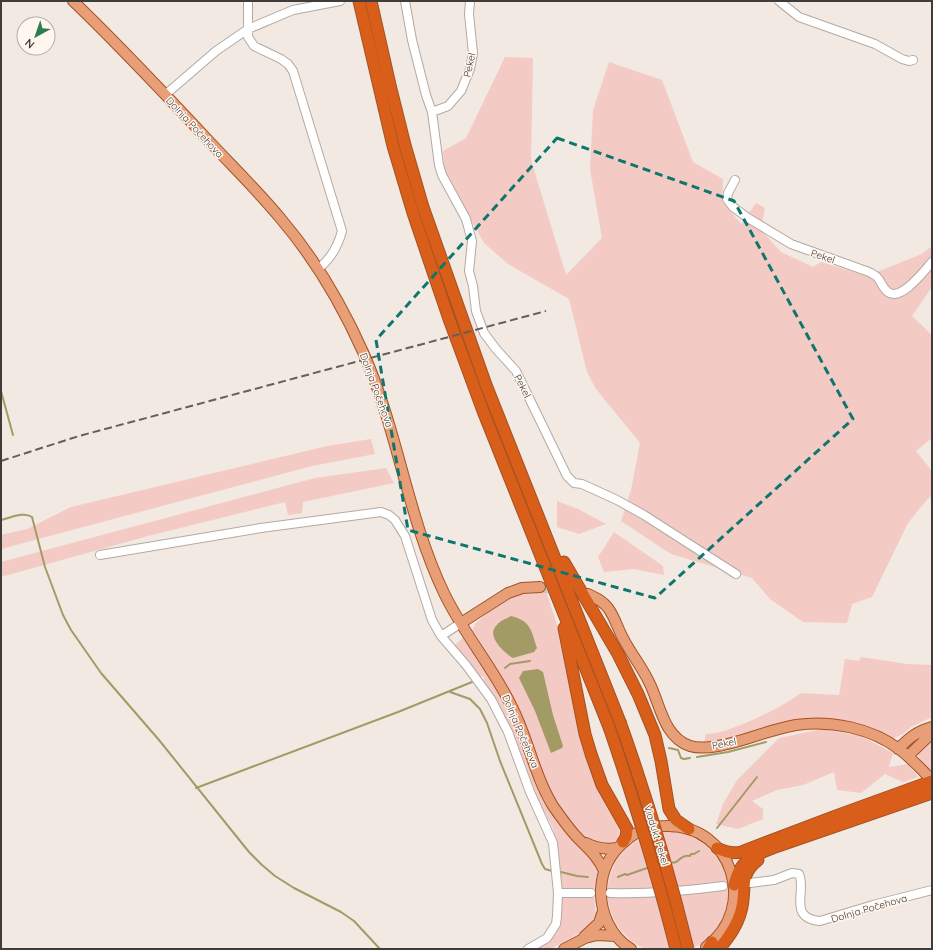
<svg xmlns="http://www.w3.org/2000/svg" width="933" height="950" font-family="Quicksand,sans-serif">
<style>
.green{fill:#f4cac5}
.water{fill:#a39b65}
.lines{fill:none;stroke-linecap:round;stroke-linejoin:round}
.stream{stroke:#a39b65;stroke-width:2}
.major-tunnel{stroke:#cec6c0;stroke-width:10;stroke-dasharray:10 5;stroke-linecap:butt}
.minor-casing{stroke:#b2aaa3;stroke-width:10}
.major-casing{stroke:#a35225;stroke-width:12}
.highway-casing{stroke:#a35225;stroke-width:13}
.minor{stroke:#fff;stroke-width:8}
.major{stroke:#e89e76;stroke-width:10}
.highway{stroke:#d85e1a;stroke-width:11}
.rail{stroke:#645f5c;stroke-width:2;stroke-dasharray:8 4;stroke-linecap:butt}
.highway-bridge-casing{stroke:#a35225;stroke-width:13;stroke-linecap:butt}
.highway-bridge{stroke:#d85e1a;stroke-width:11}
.marked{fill:none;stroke:#0f766e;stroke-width:3;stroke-dasharray:8 5;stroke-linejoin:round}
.labels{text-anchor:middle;stroke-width:3;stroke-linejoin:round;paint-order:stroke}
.street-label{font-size:10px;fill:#403c3a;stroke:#fff7ef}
</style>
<rect width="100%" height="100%" fill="#f2e9e2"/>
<path class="green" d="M505,57L533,58L531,160L566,275L602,238L590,169L593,110L609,62L662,80L693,162L723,179L722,201L741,224L756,203L765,208L761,230L781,252L813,267L821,262L867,276L922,254L932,246V287L912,316L932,335V438L916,451L932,471V507L930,496L908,523L872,597L852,604L847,623L803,622L770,599L752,578L671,554L621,521L631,490L640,443L596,389L587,372L569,299L508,264L484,243L445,174L443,151L466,138Z
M371,439L375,454L312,466L1,549V535L27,529L71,507L327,446Z
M386,468L394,483L303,502L302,513L288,515L285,502L148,536L1,577V562L315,478Z
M557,501L578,509L606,524L579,534L557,527Z
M614,532L663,566L664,575L634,569L604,572L598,557Z
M542,591L543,592L546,591L559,631L570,676L620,827L618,839C611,845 607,845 598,843C556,834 528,729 510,692C499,670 485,650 472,630L475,624L499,603L520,592Z
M463,638L490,677L509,709L538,784L598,868L594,891L562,889L561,888L558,849L553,828L535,794L496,701L482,680L485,678L483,676L481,677L454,646Z
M861,657L907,664L932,665V717L911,727L903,734L894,738L886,737L870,729L845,721L822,719L740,734L706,744L704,742L706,734C712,733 719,733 724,731C750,722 779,709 801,693L839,695L845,659L859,661Z
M822,729L861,736L893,753L889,767L908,764L918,777L903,782L885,774L861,793L837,790L834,772L803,785L777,790L752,801L763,809V819L738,829L716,824L723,804L737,780L779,738Z
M932,737V773L921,761L917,754Z
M666,832C696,830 723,854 728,884L612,892L607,890C610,871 618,848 639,840C647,836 657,835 666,832Z
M721,888L728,889C729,913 715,942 689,949C683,950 675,949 668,949C661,949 653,950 647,949C642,948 637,945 633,942C617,930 610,915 607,896Z
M564,896H594L596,915L588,928L551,949H535C561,931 561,929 562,898Z"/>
<path class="water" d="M511,616C531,621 531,630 537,648L534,652L513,658C504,653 485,635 497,625C500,621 506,619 511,616Z
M538,669L543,672L553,715L563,746L562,748L551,753L535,711L519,678L523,671Z"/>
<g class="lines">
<path class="stream" d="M1,391L13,435
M1,520C10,518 24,511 32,517L45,567L63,615L71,630L101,673L159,740L249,852L262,865L275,876L294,888L341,912L354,921L380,949
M505,668L510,664L530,661
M450,692L470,699L480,709L487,723L500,761L542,864L545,869L552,871
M669,748L678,750L681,758L684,759L690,758
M697,757L728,752L766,742
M196,788L398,712L472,682
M717,828L757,777
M670,863C672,862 674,863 676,862C681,859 682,855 690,856L691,854H694L699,851
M561,872L577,876L588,877
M618,877L625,874L627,875L650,867"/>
<path class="major-tunnel" d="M540,587L588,594"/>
<g class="minor-casing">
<path id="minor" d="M248,1V37L254,46L281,59L288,64L293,71L342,231C338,246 331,259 318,269
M405,1L412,40L426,95L432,112L439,165L442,175L466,219L472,241L469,271L473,286L476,311L484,333L496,349L516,371L567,476L574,483L582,484L617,500L644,515L736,574
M779,1L799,17L875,44L902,59L909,61L913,60
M165,95L216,51L248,29L293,10L340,1
M432,112L448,106L461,91L470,69L473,53L469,14L470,1
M735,180L728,193L727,199L733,207L748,218L791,244L869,272C871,273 875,275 877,277C881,281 883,289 888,292C901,302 924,271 932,262
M100,555L261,528L381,512L389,515L395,520L405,536L432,620L441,636L466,665L491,699L508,732L530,792L553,843L558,893L557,916L556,924L547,938L528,949
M441,636L461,623
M750,883L774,880L792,873L799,874C807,890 787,918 820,921L873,905L932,890
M558,893H591
M610,893C648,894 686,891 723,886"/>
</g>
<g class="major-casing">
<path id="major" d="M73,1C119,45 163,92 207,139C232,166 258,191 281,219C315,259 342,305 363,352C398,430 407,516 444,593C463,633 492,666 511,705C528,737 534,775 553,806C560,816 567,826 575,835C586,847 598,856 604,871
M588,594C596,598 603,601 608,608C615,617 618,630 624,640C632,655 642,667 649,682C660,703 663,737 690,746C706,751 733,743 749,738C764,733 780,728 796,725C831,720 871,728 899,749C910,757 919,767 928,776
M461,623L508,593L522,588L540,587
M898,749C909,738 917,731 932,727
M908,756L932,733
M586,843C596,848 605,850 617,848
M584,937L599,923L603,911
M564,949L585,938L597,935L616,936
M631,949C611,937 600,912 601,889C602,871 610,854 624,842C636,831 650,826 666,826C732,824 759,908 706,947"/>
</g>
<g class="highway-casing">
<path id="highway" d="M359,1L393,146L413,213L449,319L483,411L609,727
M371,1L390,85L405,145L423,207L486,385L620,722
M564,562L618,654L638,694L655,735L661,761L669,809L676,820L689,829
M564,628L585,734L591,754L602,785L627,829L626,837L623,842
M717,848C725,852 732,854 741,852L833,817L932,781
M734,885C740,859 753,856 775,847L932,793
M708,949L712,942
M719,949C729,937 737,926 741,911C747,890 738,875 758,860"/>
</g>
<use href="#minor" class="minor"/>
<use href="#major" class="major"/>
<use href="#highway" class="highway"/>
<path class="rail" d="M1,461L79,436L546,311"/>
<g class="highway-bridge-casing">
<path id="highway-bridge" d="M620,722C647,797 669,872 688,949
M609,727C634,800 657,874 676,949"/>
</g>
<use href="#highway-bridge" class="highway-bridge"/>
</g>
<path class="marked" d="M557,138L734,201L853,419L655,598L408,530L376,340Z"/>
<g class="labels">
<g class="street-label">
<text transform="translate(469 65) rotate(-78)" y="4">Pekel</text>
<text transform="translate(195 127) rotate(47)" y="4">Dolnja Počehova</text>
<text transform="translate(823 256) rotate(18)" y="4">Pekel</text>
<text transform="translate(523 386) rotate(63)" y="4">Pekel</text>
<text transform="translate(377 390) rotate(70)" y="4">Dolnja Počehova</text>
<text transform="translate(521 731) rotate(67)" y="4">Dolnja Počehova</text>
<text transform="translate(724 743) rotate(-11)" y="4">Pekel</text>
<text transform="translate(657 835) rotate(73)" y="4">Viadukt Pekel</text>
<text transform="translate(869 908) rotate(-16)" y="4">Dolnja Počehova</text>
</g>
</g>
<rect width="933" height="950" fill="none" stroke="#403c3a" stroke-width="4"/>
<g transform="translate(36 36) rotate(220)"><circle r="19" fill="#fff7ef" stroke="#b3aca7"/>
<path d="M0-3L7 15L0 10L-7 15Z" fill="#2a7e51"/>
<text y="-6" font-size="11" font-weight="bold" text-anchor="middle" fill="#403c3a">N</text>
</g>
</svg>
